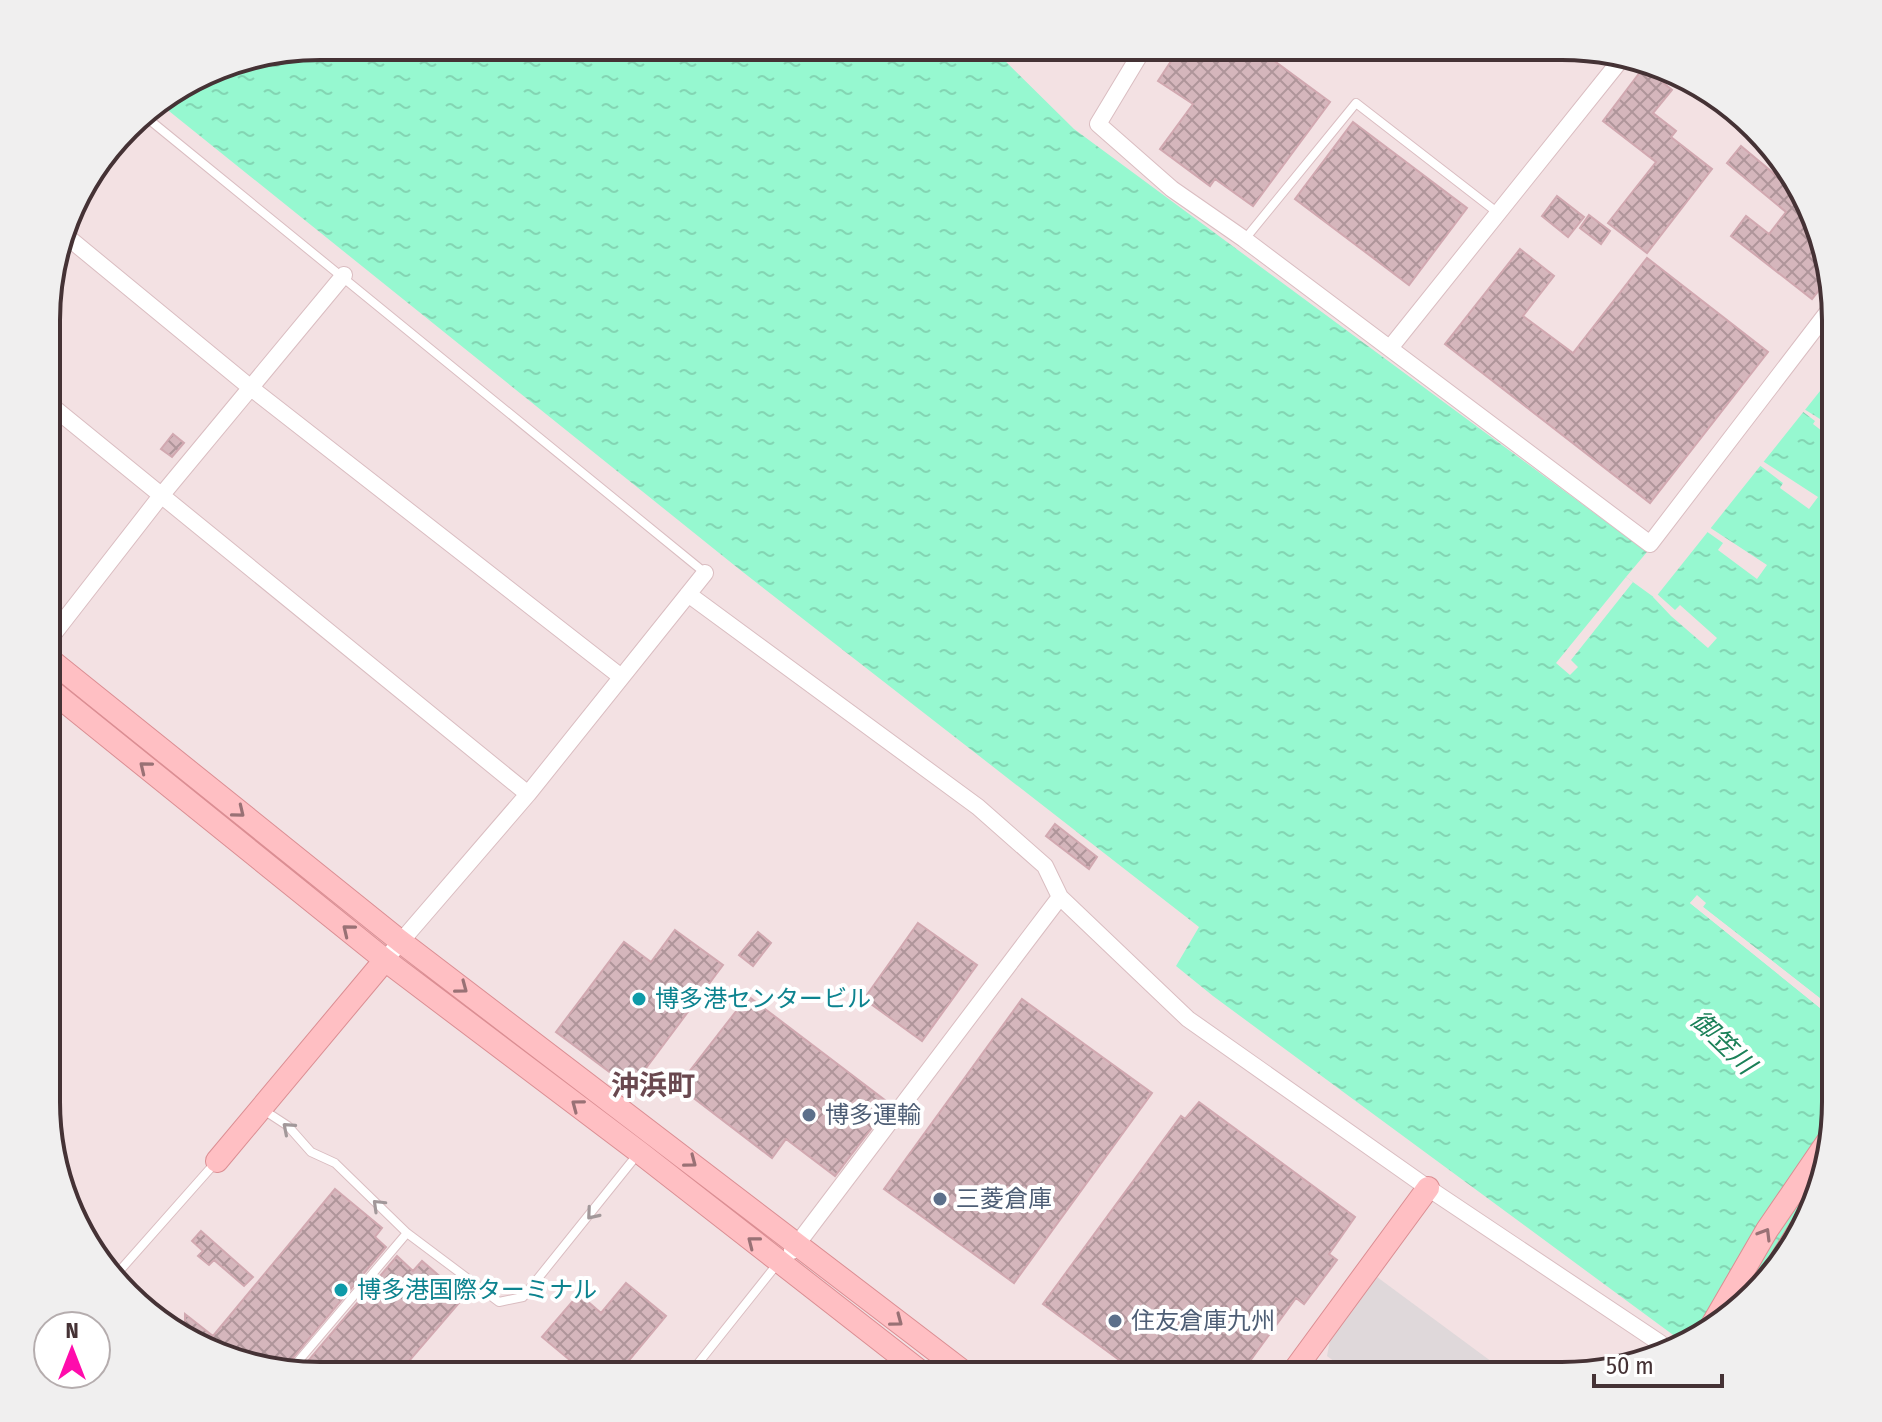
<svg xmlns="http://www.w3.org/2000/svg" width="1882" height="1422" font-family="'Fira Sans Condensed','Noto Sans JP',sans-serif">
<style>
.parking{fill:#dfd8da}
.water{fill:url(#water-ripples)}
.pier{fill:#f3e1e3}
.building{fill:url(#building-cross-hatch);stroke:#d1a8b0;stroke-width:2}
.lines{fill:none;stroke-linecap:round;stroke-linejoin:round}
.lane-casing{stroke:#dabdc1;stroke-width:10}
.street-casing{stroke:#dabdc1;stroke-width:18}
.secondary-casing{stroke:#db8e93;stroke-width:24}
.lane{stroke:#fff;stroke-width:8}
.street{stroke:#fff;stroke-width:16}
.secondary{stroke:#ffbfc3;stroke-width:22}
.oneway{stroke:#997175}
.oneway2{stroke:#a2989a}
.culture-dot{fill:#0f9aa8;stroke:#fff;stroke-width:3}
.service-dot{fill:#5c6f8a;stroke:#fff;stroke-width:3}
.labels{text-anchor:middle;stroke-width:8;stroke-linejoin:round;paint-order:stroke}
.culture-label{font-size:24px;fill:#0d838f;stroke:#fff;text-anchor:start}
.service-label{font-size:24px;fill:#4e5e75;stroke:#fff;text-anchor:start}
.water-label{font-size:26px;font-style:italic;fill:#1b8058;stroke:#fff}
.quarter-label{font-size:28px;font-weight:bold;fill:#69484f;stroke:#fff}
.rim{fill:none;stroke:#453235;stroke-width:4}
</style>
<defs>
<pattern id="water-ripples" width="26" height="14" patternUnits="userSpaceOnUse" patternTransform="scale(2)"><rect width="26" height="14" fill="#96f8d0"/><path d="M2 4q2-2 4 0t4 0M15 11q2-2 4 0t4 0" fill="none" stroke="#83d5b3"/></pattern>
<pattern id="building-cross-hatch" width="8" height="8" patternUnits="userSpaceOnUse" patternTransform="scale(2)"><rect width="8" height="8" fill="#d5b6bc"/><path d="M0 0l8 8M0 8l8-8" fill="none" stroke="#af959a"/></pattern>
</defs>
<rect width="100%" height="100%" fill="#f3e1e3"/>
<path class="parking" d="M1377,1277L1511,1376H1354L1327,1356L1330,1340Z"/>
<path class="water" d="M320,46H990L1074,129L1647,552L1626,577L1655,598L1836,371L1835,1010L1703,907L1697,896L1690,903L1835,1020V1120L1815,1206L1768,1282L1687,1345L1680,1340L1213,996L1176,966L1199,927L739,569L159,103L232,61Z"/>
<path class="pier" d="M1804,409L1836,429V442L1813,424L1815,421L1802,411Z
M1761,460L1818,497L1809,509L1780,488L1783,483L1758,464Z
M1709,527L1767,565L1757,579L1718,550L1723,543L1706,531Z
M1626,577L1633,582L1571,660L1578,667L1570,675L1556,663Z
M1656,593L1675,610L1680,605L1717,638L1708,648L1671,616L1653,597Z
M1697,895L1706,903L1703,907L1835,1010V1020L1690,903Z"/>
<path class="building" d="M1181,46H1254L1330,102L1253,206L1215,179L1210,186L1160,149L1193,104L1158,81Z
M1644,67L1672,90L1653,113L1676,131L1671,137L1712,169L1647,253L1608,223L1656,162L1603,121Z
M1353,122L1467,208L1409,285L1295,199Z
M1741,146L1784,182L1790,176L1808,199L1827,280L1812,299L1731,236L1746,216L1769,234L1786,212L1727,163Z
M1557,196L1584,217L1568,237L1542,216Z
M1589,215L1610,231L1601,244L1580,228Z
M1520,249L1554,276L1523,316L1573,353L1647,258L1768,352L1650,503L1445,344Z
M173,434L184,443L172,457L161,449Z
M1055,824L1097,857L1089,869L1046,836Z
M918,923L977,965L922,1041L864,999Z
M675,930L723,965L631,1088L556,1032L624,942L651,962Z
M758,932L771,943L753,966L739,955Z
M748,996L890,1104L835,1176L786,1139L772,1158L678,1086Z
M1022,999L1152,1093L1014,1283L884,1189Z
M1199,1102L1355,1217L1329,1254L1337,1260L1304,1304L1296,1298L1239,1376H1141L1043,1304L1181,1116L1185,1119Z
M335,1189L382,1228L375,1237L386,1247L282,1371L216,1355L185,1336V1314L213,1336Z
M201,1231L253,1277L244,1286L214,1260L209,1265L198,1256L203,1251L192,1241Z
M397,1256L413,1271L422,1261L464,1297L397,1375L297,1374Z
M626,1283L666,1316L616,1376H589L542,1337L579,1294L601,1313Z"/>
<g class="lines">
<g class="lane-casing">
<path id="lane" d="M141,113L704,572
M1245,239L1356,103L1498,213
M262,1109L288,1126L311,1152L335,1163L407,1233L499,1302L523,1297L637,1155
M115,1276L215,1163
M289,1372L407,1233
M688,1376L778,1263"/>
</g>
<g class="street-casing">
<path id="street" d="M1145,46L1098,124L1172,189L1244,239L1650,544L1833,305
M65,235L251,388L620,676
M1390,348L1623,57
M48,403L528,794
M688,594L978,807L1045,866L1060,897L1188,1019L1428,1188L1660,1343L1654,1354
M48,641L160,497L344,275
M385,960L528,794L705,573
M792,1251L1060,897
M1300,1362L1319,1376"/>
</g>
<g class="secondary-casing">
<path id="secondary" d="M48,658L400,941L969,1376
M48,688L385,960L639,1152L926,1376
M217,1161L385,960
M1765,1285L1816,1203
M1712,1325L1767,1230L1832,1135
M1290,1376L1428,1188"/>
</g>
<use href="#lane" class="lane"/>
<use href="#street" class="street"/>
<use href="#secondary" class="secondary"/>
</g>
<defs><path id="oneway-chevron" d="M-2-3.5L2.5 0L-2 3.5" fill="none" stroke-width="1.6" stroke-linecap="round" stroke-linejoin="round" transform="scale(2)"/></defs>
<g class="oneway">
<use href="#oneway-chevron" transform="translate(145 767) rotate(-141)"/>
<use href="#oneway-chevron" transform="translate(239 812) rotate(39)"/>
<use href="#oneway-chevron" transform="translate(348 930) rotate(-141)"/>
<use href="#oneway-chevron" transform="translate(462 988) rotate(37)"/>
<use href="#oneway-chevron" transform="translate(577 1105) rotate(-143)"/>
<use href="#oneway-chevron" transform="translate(691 1162) rotate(37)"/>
<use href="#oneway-chevron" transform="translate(1765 1234) rotate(-59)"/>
<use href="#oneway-chevron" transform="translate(753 1242) rotate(-142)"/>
<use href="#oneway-chevron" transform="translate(897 1321) rotate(37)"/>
</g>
<g class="oneway2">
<use href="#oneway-chevron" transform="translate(288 1128) rotate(-139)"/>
<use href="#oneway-chevron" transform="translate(378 1205) rotate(-136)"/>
<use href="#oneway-chevron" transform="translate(592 1214) rotate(130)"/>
</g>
<g class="culture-dot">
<circle cx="639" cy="999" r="8"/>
<circle cx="341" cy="1290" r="8"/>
</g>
<g class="service-dot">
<circle cx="809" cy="1115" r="8"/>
<circle cx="940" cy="1199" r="8"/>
<circle cx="1115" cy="1321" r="8"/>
</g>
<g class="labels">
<g class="culture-label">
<text x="655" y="1007">博多港センタービル</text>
<text x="357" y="1298">博多港国際ターミナル</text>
</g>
<g class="service-label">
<text x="825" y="1123">博多運輸</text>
<text x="956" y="1207">三菱倉庫</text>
<text x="1131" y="1329">住友倉庫九州</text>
</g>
<g class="water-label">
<text transform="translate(1723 1042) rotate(44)" y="9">御笠川</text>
</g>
<g class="quarter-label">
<text x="653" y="1095">沖浜町</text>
</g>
</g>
<path d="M0 0H1882V1422H0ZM320 60H1562A260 260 0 0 1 1822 320V1102A260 260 0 0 1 1562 1362H320A260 260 0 0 1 60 1102V320A260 260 0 0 1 320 60Z" fill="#f0efef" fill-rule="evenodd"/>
<path class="rim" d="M320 60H1562A260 260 0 0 1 1822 320V1102A260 260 0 0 1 1562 1362H320A260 260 0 0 1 60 1102V320A260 260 0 0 1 320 60Z"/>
<g transform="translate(72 1350)"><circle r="38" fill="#ffffff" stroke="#b5adae" stroke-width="2"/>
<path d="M0-6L14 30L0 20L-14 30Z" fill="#ff0cac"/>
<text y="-12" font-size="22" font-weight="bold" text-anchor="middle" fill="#453235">N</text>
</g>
<path d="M1594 1374v12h128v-12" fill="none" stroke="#453235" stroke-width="4"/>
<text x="1606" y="1374" font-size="24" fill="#453235" stroke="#ffffff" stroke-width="6" paint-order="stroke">50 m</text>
</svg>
